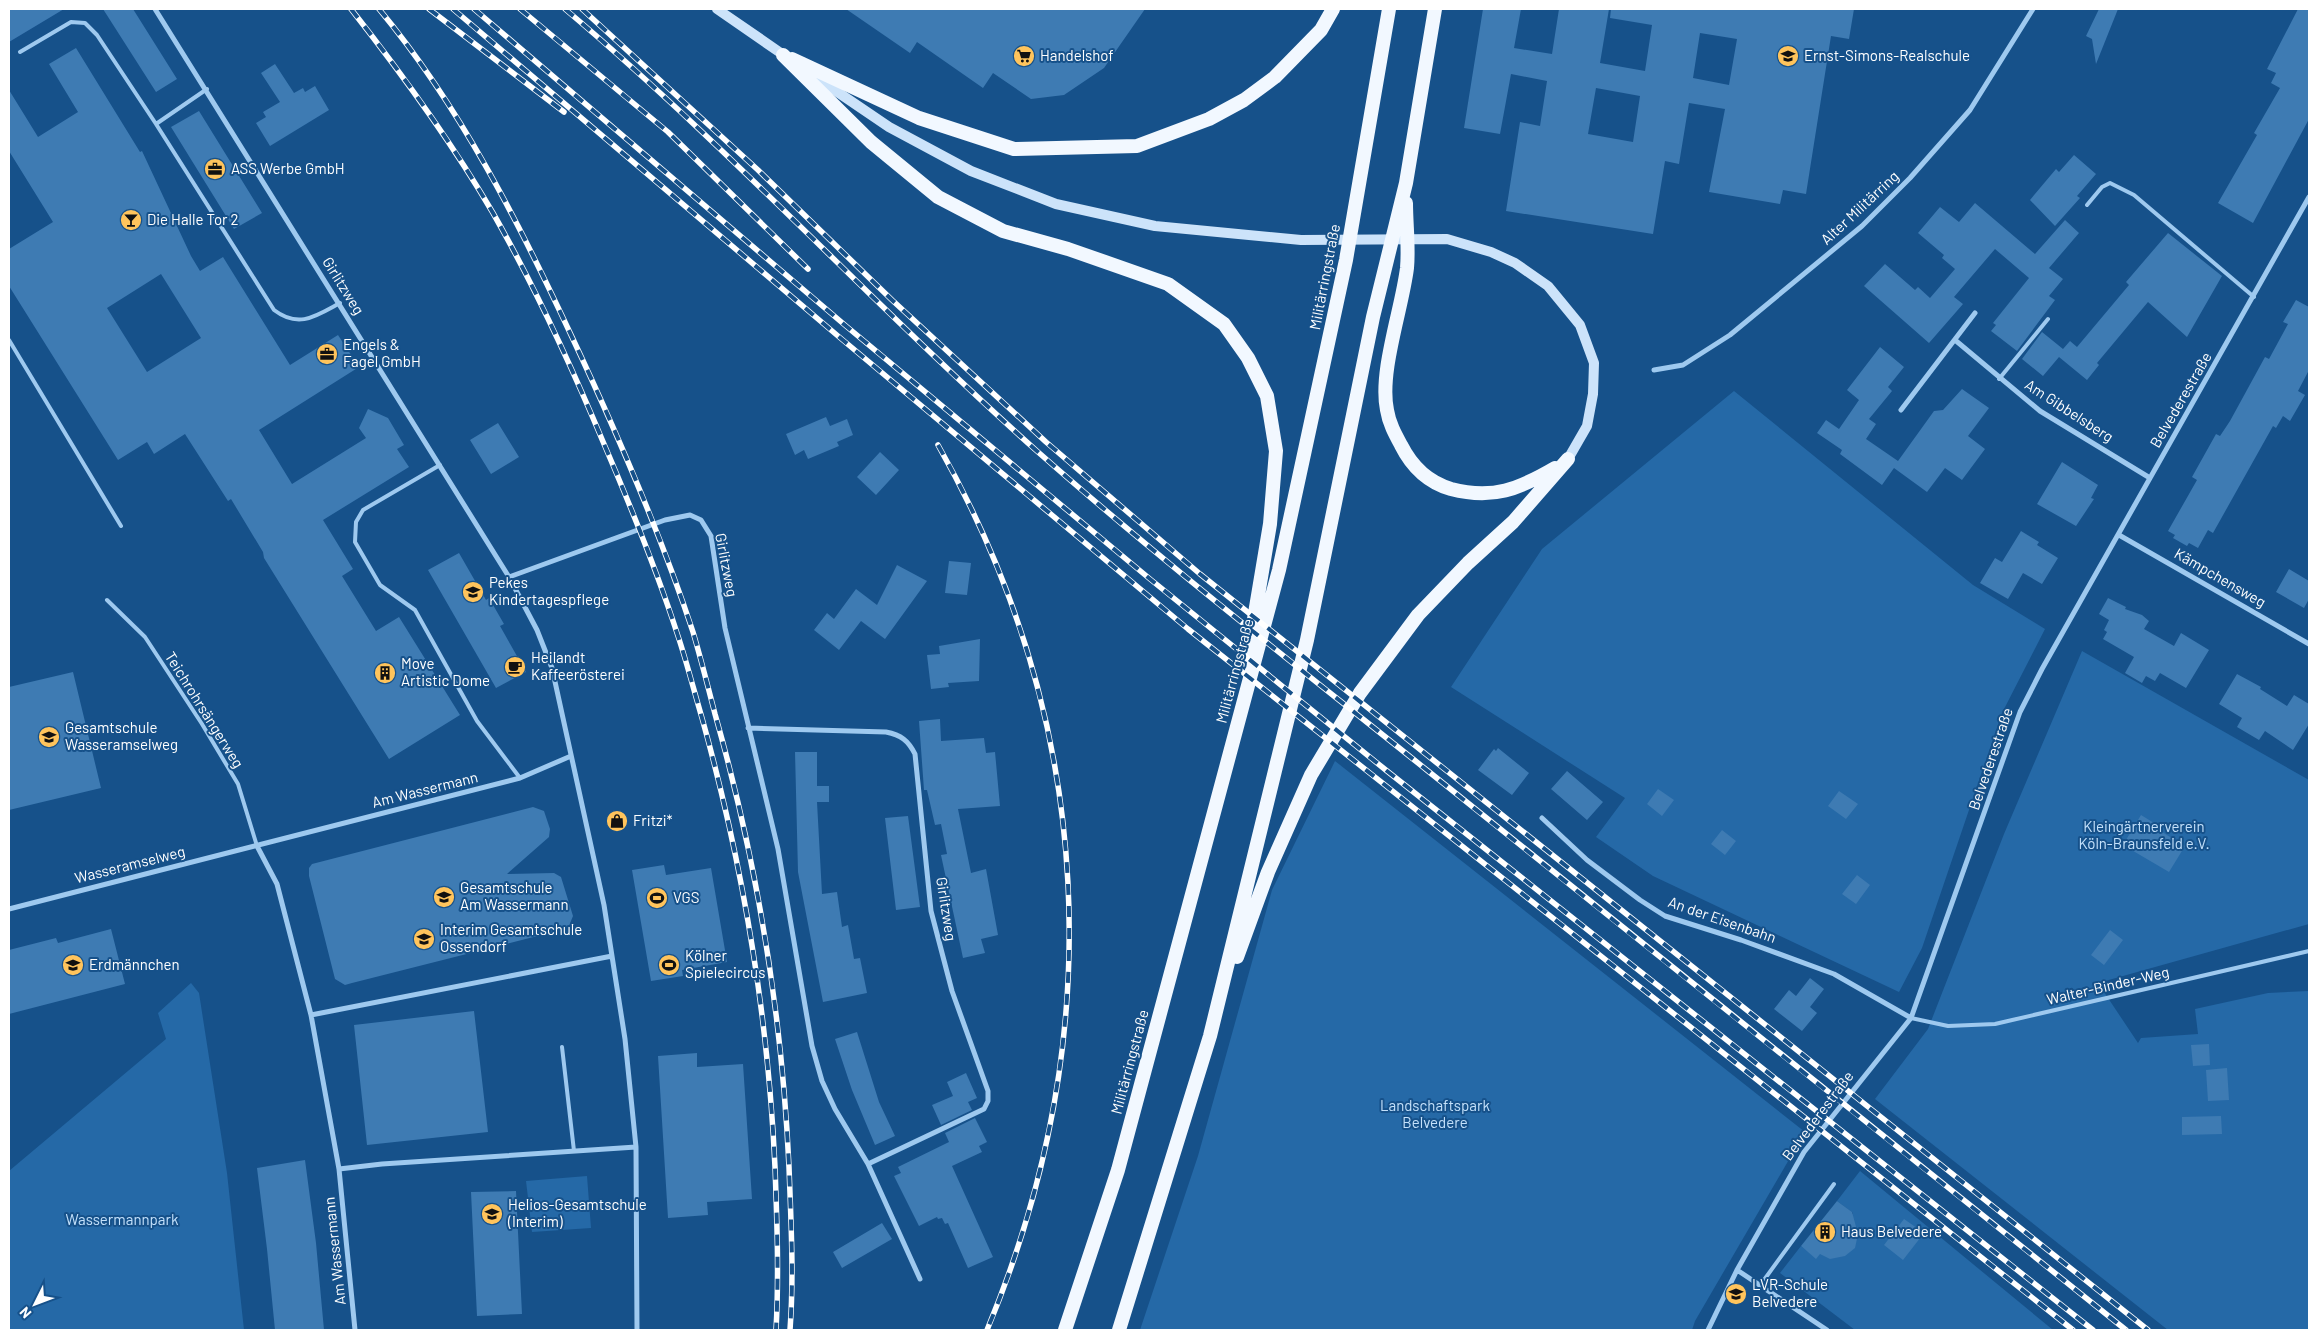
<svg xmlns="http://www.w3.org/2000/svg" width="2318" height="1339" font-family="Barlow,sans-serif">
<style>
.green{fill:#2569a7}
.building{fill:#3e7bb3;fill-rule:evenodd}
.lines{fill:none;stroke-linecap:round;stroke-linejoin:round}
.service{stroke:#9ec9ef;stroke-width:4}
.minor{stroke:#9ec9ef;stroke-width:5}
.secondary{stroke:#cce3fa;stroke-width:10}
.trunk{stroke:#f2f8ff;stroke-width:14}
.rail-casing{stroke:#fff;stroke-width:5.5}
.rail{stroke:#16518a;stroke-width:4;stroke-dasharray:11;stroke-linecap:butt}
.labels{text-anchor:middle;stroke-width:4;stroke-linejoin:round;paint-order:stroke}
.poi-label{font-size:15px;fill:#fff;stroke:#16518a;text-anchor:start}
.street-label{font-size:15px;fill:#fff;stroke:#16518a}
.park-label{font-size:15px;fill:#c4e1fb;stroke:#16518a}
</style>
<rect width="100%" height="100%" fill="#16518a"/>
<path class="green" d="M1734,391L1973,585L2045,629L2002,713L1922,948L1899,992L1653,876L1596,837L1625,798L1451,687L1542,549Z
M2082,651L2309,780V924L2098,983L2138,1043L2141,1038L2198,1034L2195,1009L2268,993L2309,991V1330H2168L1875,1099L1928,1029L2004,834Z
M1335,761L1805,1132L1695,1321L1692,1330H1140L1198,1156L1272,890Z
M191,983L199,993L227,1173L244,1330H9V1171L166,1039L158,1013Z
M1860,1171L2053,1330H1855L1780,1273L1801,1246L1816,1258L1850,1217L1853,1213L1837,1201Z
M587,1176L591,1228L532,1232L526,1181Z"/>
<path class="building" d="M9,9H64L9,42Z
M103,9H133L177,79L156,92Z
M846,9H1145L1104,68L1064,95L1031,99L993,73L983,88L917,42L910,53Z
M1483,9H1521L1514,48L1552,54L1559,9H1609L1600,63L1645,71L1652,25L1610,18L1611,9H1854L1849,39L1831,36L1806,194L1783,190L1780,204L1709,192L1725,109L1689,103L1679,164L1665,161L1653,234L1506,211L1520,122L1540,126L1547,81L1511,74L1500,134L1464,128ZM1700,33L1737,39L1729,85L1693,78ZM1596,88L1640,96L1633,142L1588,134Z
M2099,9H2118L2096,64L2092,39L2086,36Z
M2298,9H2309V119L2253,223L2218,203L2257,135L2254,133L2280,88L2271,83L2276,73L2267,69Z
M76,48L140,152L142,151L191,256L200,271L223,257L290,365L338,335L359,367L259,430L292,484L366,438L359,428L368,409L388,418L404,445L397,449L409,467L323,520L353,569L342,576L376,631L399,617L460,715L389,759L264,558L263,552L231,499L228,501L185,434L154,454L147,442L118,460L9,286V249L53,222L9,151V90L38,137L78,112L49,64ZM161,274L201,338L147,372L107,308Z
M275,64L294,93L303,88L305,92L315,86L329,110L270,146L256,123L266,117L263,112L280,102L261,73Z
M199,111L262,213L234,229L171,127Z
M2074,155L2096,174L2077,196L2080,198L2055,226L2030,200L2056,169L2059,172Z
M1975,203L2035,254L2065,220L2079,233L2049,268L2063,279L2049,296L2055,300L2017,351L1991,331L1996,325L1993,323L2029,278L1995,249L1954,297L1963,304L1929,343L1864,286L1885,264L1915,290L1918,287L1930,298L1955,269L1942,258L1944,255L1918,233L1940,207L1959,222Z
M2168,233L2222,276L2187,337L2148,302L2097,363L2099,365L2087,380L2059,357L2043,376L2022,359L2042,332L2063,349L2070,341L2077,347L2129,285L2126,282Z
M2296,300L2309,307V370L2298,391L2305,395L2290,421L2283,416L2276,428L2273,426L2213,533L2208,530L2198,548L2189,543L2187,546L2173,538L2175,535L2168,531L2197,480L2192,477L2216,434L2220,436L2230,421L2265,357L2269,359L2288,324L2283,322Z
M1880,347L1904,367L1888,387L1892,391L1869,419L1876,424L1866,439L1898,461L1934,411L1943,410L1962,389L1989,408L1968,436L1985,449L1962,480L1945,468L1927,492L1894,468L1882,485L1840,454L1842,450L1817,433L1826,420L1839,429L1859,400L1847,390Z
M826,417L830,426L847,419L853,435L837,442L839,446L808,459L804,450L795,455L786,434Z
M498,423L519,457L491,474L470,440Z
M880,452L899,470L876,495L857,477Z
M2062,462L2098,485L2091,498L2094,499L2076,526L2037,504Z
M2021,531L2039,542L2037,545L2058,558L2042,584L2023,573L2008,599L1980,583L1995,558L2002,562Z
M459,553L486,600L489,598L504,624L500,626L526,672L496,688L428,570Z
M949,561L971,563L967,595L945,593Z
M897,565L927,581L885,639L861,621L839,650L814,630L827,613L834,619L856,589L877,605Z
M2289,569L2309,581V599L2304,608L2276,592Z
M2108,598L2126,607L2125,609L2142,615L2149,621L2144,629L2174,646L2181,633L2209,650L2186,688L2160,673L2155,681L2146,676L2142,683L2125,673L2134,657L2103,639L2107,632L2104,630L2109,620L2099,614Z
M980,639L979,681L948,683L949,687L931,689L927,655L940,654L939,646Z
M73,672L101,788L9,810V687Z
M2237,674L2261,687L2260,689L2287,706L2294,695L2309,704V724L2293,750L2265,731L2259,740L2237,727L2242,718L2219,704Z
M940,719L941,741L984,738L986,753L995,752L1000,806L958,809L971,873L986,869L998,935L981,939L985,953L963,958L941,855L947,854L941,824L935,825L927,790H924L919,721Z
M1498,748L1529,773L1512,795L1478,770L1494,749L1496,751Z
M795,752H817V786H829V802H817L822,894L837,892L842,927L848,925L854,959L860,958L867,993L823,1002L798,872Z
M1567,771L1603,802L1587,820L1551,789Z
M1658,789L1674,800L1662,816L1647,804Z
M1839,791L1858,804L1846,819L1828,806Z
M533,807L544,811L550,829L549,837L507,874L554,873L561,877L573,916L569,926L565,929L352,983L345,985L335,979L309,876V868L312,864Z
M2141,815L2159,826L2157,829L2185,846L2169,872L2123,845Z
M908,816L920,907L896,910L885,818Z
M1722,830L1736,841L1725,855L1711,844Z
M664,865L666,875L711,868L727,962L682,970L683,976L651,981L632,870Z
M1857,875L1870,885L1856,904L1842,894Z
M111,929L125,984L9,1014V950L56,938L58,943Z
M2110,930L2123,940L2104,965L2091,955Z
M1810,978L1824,989L1810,1007L1817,1013L1802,1031L1774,1009L1789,990L1796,996Z
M474,1011L488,1132L367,1145L354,1025Z
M857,1032L879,1102L895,1136L875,1145L852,1090L835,1039Z
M2209,1044L2210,1065L2193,1066L2191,1045Z
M697,1053V1067L743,1064L752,1199L707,1202L708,1215L668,1218L658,1056Z
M2227,1068L2229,1100L2208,1101L2206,1070Z
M966,1073L977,1098L968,1102L972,1110L941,1125L932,1105L953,1096L947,1082Z
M2221,1116L2222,1134L2182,1135V1117Z
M975,1118L987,1142L979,1146L982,1152L952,1166L993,1257L968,1268L948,1223L945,1224L942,1218L938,1219L937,1217L919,1226L894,1176L901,1173L898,1167L949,1142L945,1133Z
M305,1160L316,1243L324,1330H275L267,1249L257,1168Z
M516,1191L522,1314L477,1316L471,1192Z
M1837,1201L1852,1212L1858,1234L1855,1248L1845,1256L1830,1259L1820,1254L1816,1259L1801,1246Z
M1904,1219L1924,1233L1903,1260L1884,1245Z
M882,1223L892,1239L842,1268L833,1252Z"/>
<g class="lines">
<path class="service" d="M20,52L71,22L85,23L97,35L156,124L207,89
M156,124L274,310C299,329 316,316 340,303
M2087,205L2102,187L2110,183L2134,195L2254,297
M9,340L121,526
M1999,379L2048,319
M440,465L363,510L356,522L355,542L380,585L415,610L477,721L520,778
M107,600L145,637L202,724L238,784L257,846
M1911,1018L1948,1026L1995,1024L2309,951
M562,1047L574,1151
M1761,1284L1834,1184"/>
<path class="minor" d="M155,9L509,577L537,630L552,668L604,905L625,1039L636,1147L637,1330
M1955,340L2040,411L2150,478
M1654,370L1683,365L1730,335L1862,226L1910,178L1970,110L2033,9
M1901,410L1975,313
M2119,535L2309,644
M509,577L665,520L690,515L701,520L711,536L725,628L778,849L812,1046L822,1081L835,1109L868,1164L920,1279
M748,728L886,732C901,735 908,740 915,754L931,911L952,991L988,1091V1101L984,1109L868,1164
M1542,818L1587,860L1640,900L1665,916L1741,940L1834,974L1911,1018
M257,846L277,884L311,1015L339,1169L355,1330
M9,909L520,778L571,756
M311,1015L612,956
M339,1169L382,1164L636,1147
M1737,1270L1827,1330
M1708,1330L1737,1270L1804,1152L1911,1018L2020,712L2042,669L2309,197"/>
<path class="secondary" d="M717,9L788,58
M808,72L889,127L971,171L1056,204L1155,226L1301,240L1447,239L1491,252L1515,263L1548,286L1580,325L1594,363L1593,394L1587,426L1568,459"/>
<path class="trunk" d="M783,55L871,142L938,197L1003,231L1068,249L1168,284L1224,324L1248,358L1267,396L1276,451L1270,524L1248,655
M792,59L919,118L1014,149L1137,146L1209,119L1244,100L1275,77L1321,30L1333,9
M1406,203C1406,224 1409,247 1407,268C1402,309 1379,372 1387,410C1389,423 1395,434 1401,445C1412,467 1427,482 1451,489C1493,500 1519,489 1555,468
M1237,957L1268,872L1311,775L1360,693L1418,615L1468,563L1513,522L1568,459
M1065,1330L1118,1170L1279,570L1346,260L1389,9
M1119,1330L1210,1036L1307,640L1373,317L1406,183L1435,9"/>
<g class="rail-casing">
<path id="rail" d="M351,9C402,74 451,141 493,213C535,287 571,365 604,444C631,507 657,571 678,636C687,663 694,691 702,718C743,865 768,1015 775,1167C777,1221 779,1276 776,1330
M379,9C461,108 518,221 572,337C617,433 660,532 693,632C701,659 708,687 715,714C757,862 782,1014 789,1167C791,1222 794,1276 790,1330
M429,9L564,112
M453,9L838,336L1188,629L2073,1330
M474,9L846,326L1150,579L1387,771L2093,1330
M520,9L668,132L808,269
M565,9C730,148 876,308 1038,452C1164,563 1297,666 1428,771C1660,958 1893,1144 2126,1330
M582,9L758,170L892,300L1046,442L1200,574L2148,1330
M938,445C1096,724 1110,1035 987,1330"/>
</g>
<use href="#rail" class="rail"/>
</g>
<defs>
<g id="supermarket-disc" transform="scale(1.125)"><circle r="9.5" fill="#ffc45c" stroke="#16518a"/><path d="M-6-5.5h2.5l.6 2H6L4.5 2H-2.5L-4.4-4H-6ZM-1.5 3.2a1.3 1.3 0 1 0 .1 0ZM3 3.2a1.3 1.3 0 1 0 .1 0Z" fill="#111"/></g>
<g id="school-disc" transform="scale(1.125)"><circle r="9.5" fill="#ffc45c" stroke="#16518a"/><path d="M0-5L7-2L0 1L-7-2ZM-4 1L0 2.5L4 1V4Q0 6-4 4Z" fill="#111"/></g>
<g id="office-disc" transform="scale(1.125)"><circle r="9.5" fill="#ffc45c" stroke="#16518a"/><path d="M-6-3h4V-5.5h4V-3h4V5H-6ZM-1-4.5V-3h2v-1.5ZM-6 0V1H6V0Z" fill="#111"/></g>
<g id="bar-disc" transform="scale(1.125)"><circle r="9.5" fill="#ffc45c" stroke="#16518a"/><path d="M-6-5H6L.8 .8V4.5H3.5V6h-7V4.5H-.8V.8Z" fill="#111"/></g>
<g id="cafe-disc" transform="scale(1.125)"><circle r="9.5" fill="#ffc45c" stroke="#16518a"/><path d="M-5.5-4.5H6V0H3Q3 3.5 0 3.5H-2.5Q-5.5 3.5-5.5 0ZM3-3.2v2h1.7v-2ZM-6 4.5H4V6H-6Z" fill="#111"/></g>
<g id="building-disc" transform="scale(1.125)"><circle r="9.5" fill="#ffc45c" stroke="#16518a"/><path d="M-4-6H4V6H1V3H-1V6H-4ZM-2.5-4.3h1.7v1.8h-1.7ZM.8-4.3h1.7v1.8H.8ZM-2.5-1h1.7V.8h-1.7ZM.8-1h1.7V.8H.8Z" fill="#111"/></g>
<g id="shop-disc" transform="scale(1.125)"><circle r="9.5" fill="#ffc45c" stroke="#16518a"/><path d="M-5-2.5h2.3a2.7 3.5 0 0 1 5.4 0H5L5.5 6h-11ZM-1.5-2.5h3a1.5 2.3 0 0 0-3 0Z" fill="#111"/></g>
<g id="stadium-disc" transform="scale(1.125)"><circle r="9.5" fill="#ffc45c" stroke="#16518a"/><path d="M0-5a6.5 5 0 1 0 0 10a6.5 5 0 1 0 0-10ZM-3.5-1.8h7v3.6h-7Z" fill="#111"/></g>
</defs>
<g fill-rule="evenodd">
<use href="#supermarket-disc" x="1024" y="56"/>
<use href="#school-disc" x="1788" y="56"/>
<use href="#office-disc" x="215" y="169"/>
<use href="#bar-disc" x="131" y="220"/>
<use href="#office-disc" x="327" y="354"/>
<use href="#school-disc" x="473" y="592"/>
<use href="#cafe-disc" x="515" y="667"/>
<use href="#building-disc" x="385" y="673"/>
<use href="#school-disc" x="49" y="737"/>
<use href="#shop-disc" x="617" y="821"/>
<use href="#school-disc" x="444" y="897"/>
<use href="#stadium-disc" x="657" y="898"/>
<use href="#school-disc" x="424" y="939"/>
<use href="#school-disc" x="73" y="965"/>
<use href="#stadium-disc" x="669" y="965"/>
<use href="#school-disc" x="492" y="1214"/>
<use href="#building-disc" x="1825" y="1232"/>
<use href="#school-disc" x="1736" y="1294"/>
</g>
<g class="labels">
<g class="poi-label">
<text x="1040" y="61">Handelshof</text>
<text x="1804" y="61">Ernst-Simons-Realschule</text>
<text x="231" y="174">ASS Werbe GmbH</text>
<text x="147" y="225">Die Halle Tor 2</text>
<text x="343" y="350">Engels &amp;<tspan x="343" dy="17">Fagel GmbH</tspan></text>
<text x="489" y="588">Pekes<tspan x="489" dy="17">Kindertagespflege</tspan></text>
<text x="531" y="663">Heilandt<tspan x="531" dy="17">Kaffeerösterei</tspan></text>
<text x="401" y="669">Move<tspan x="401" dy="17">Artistic Dome</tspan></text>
<text x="65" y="733">Gesamtschule<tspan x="65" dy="17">Wasseramselweg</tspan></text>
<text x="633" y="826">Fritzi*</text>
<text x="460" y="893">Gesamtschule<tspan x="460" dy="17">Am Wassermann</tspan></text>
<text x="673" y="903">VGS</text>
<text x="440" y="935">Interim Gesamtschule<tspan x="440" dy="17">Ossendorf</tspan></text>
<text x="685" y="961">Kölner<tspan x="685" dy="17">Spielecircus</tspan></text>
<text x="89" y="970">Erdmännchen</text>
<text x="508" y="1210">Helios-Gesamtschule<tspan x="508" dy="17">(Interim)</tspan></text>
<text x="1841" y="1237">Haus Belvedere</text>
<text x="1752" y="1290">LVR-Schule<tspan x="1752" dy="17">Belvedere</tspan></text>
</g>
<g class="street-label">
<text transform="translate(1860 208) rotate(-43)" y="5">Alter Militärring</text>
<text transform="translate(1325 277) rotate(-79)" y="5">Militärringstraße</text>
<text transform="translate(343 286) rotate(58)" y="5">Girlitzweg</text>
<text transform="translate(2181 400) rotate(-60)" y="5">Belvederestraße</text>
<text transform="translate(2069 411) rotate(33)" y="5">Am Gibbelsberg</text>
<text transform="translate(726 565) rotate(79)" y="5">Girlitzweg</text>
<text transform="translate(2220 578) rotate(30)" y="5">Kämpchensweg</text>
<text transform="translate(1235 671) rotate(-75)" y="5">Militärringstraße</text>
<text transform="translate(204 710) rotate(58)" y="5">Teichrohrsängerweg</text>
<text transform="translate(1991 759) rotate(-71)" y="5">Belvederestraße</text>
<text transform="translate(425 790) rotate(-14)" y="5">Am Wassermann</text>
<text transform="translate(130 865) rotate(-14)" y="5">Wasseramselweg</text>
<text transform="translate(946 909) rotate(81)" y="5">Girlitzweg</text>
<text transform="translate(1722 920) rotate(19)" y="5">An der Eisenbahn</text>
<text transform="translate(2108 986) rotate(-13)" y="5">Walter-Binder-Weg</text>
<text transform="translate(1130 1062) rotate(-75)" y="5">Militärringstraße</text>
<text transform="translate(1818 1116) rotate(-53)" y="5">Belvederestraße</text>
<text transform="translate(335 1251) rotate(-96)" y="5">Am Wassermann</text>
</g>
<g class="park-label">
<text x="2144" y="832">Kleingärtnerverein<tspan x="2144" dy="17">Köln-Braunsfeld e.V.</tspan></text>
<text x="1435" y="1111">Landschaftspark<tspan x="1435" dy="17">Belvedere</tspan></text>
<text x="122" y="1225">Wassermannpark</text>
</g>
</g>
<rect width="2318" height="1339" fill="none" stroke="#ffffff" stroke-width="20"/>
<g transform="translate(35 1304) rotate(228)" stroke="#16518a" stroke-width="4" paint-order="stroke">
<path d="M0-4L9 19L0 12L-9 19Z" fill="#ffffff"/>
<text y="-8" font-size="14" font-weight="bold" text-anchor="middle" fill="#ffffff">N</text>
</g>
</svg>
